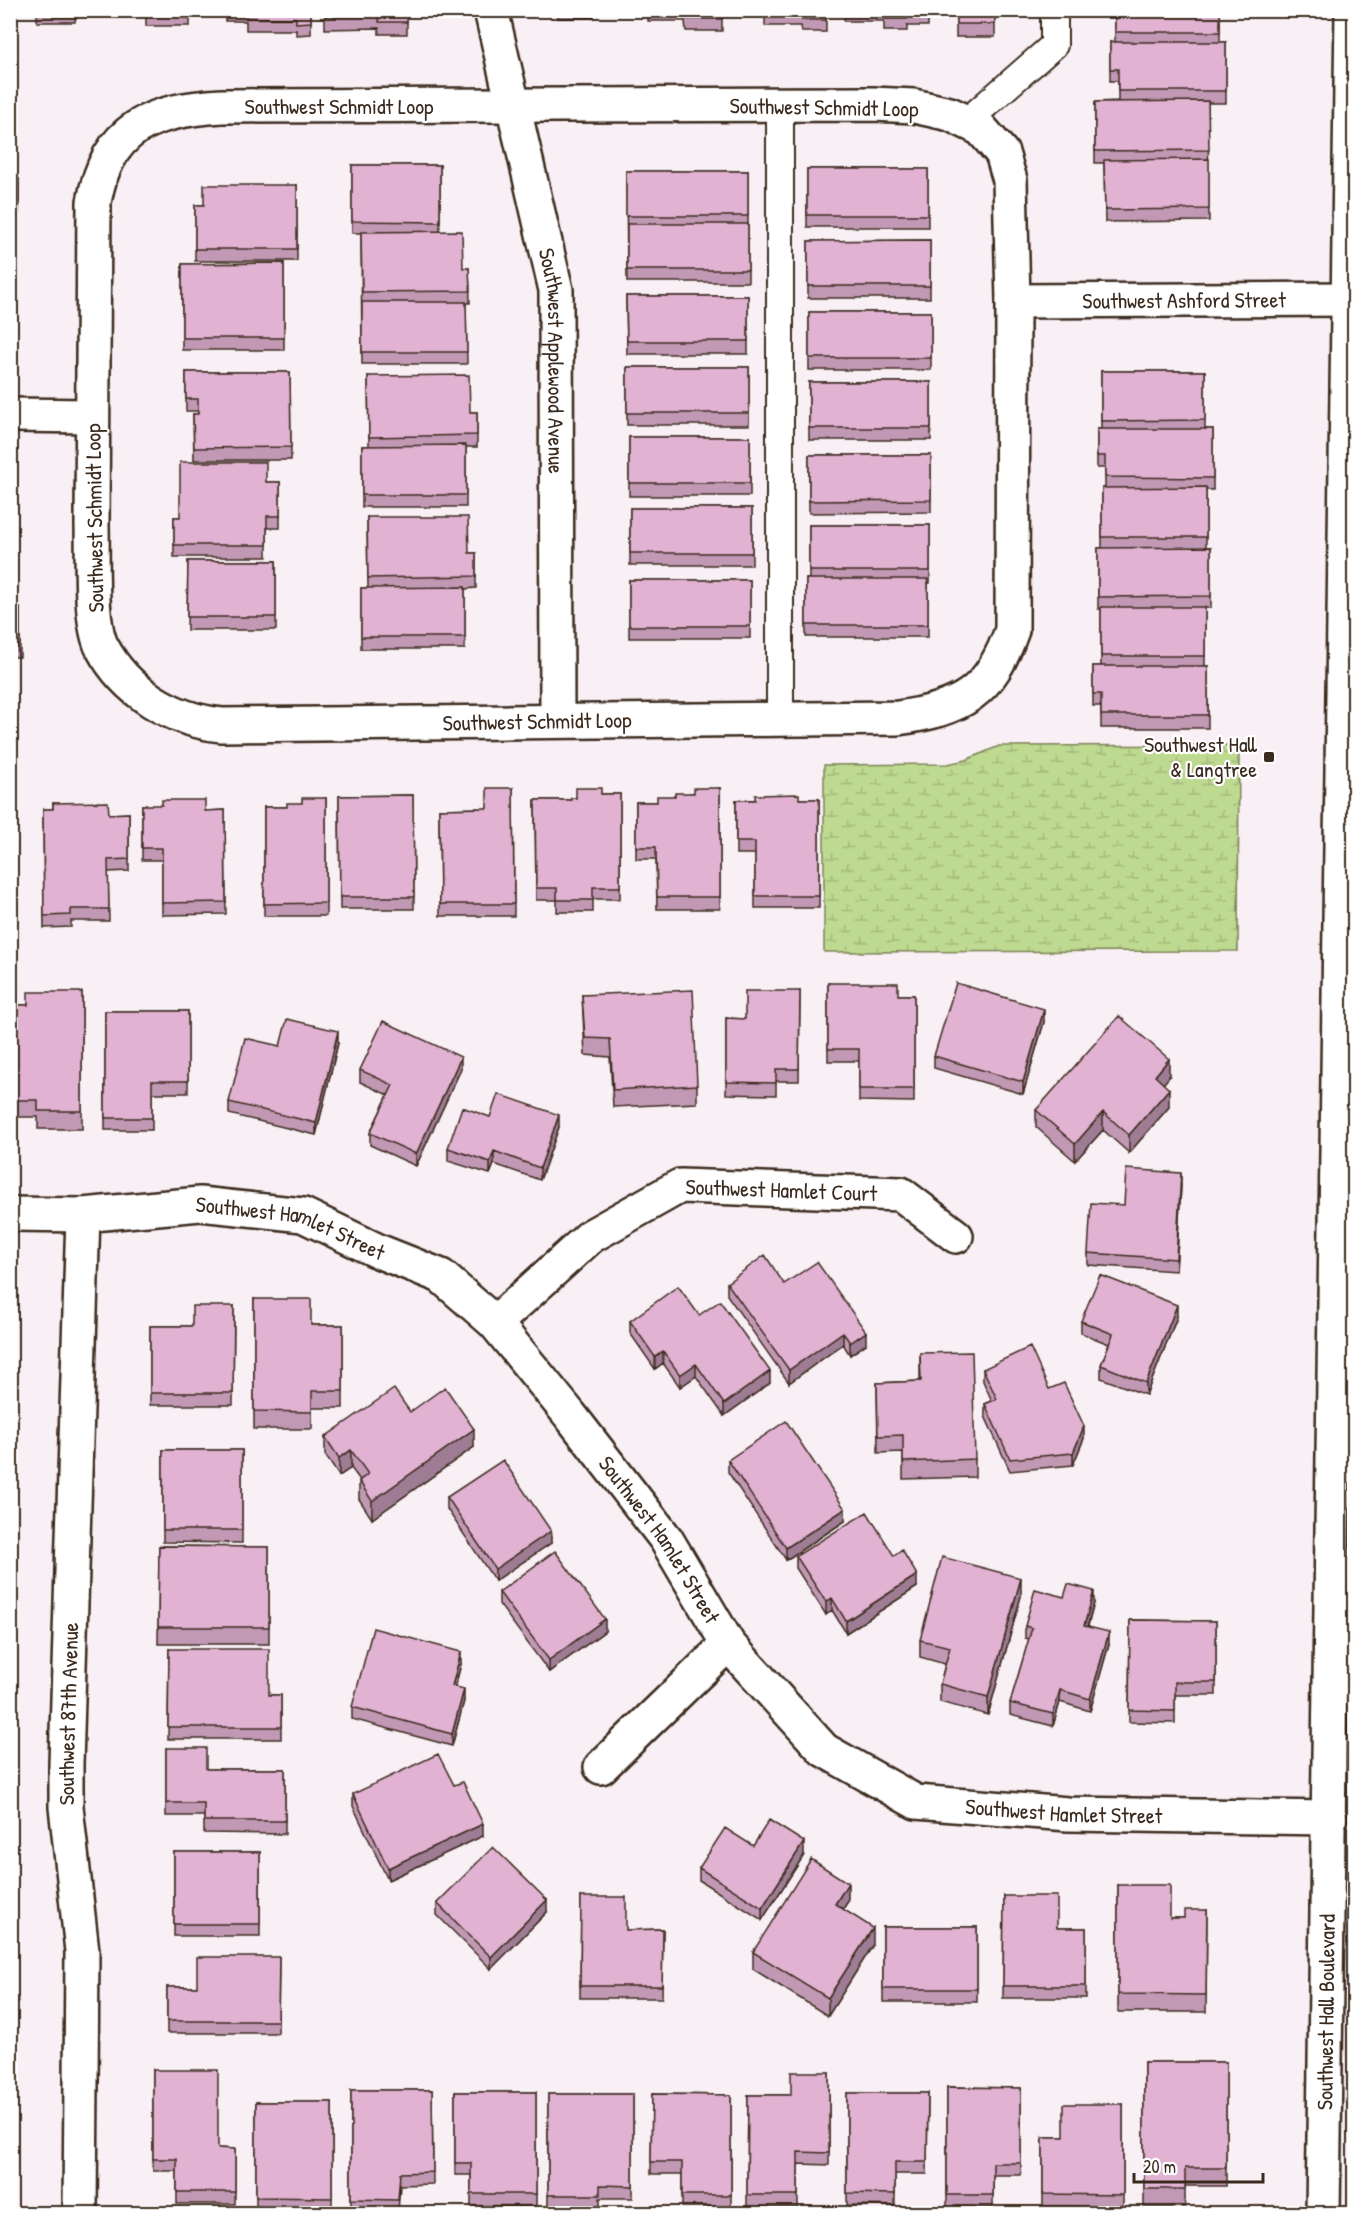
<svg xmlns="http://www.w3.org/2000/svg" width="1365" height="2224" font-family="'Patrick Hand',sans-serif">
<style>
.wetland{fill:url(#wetland-marsh);stroke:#7c8257;stroke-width:1.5}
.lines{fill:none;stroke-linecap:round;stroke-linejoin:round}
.lane-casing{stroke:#3b2a1e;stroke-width:30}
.street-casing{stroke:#3b2a1e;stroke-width:38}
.secondary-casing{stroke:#3b2a1e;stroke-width:38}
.lane{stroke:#fff;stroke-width:26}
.street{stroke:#fff;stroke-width:33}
.secondary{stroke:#fff;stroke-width:33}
.wall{fill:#c299b5;stroke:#3b2a1e;stroke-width:1.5}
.shaded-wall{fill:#9e7d94;stroke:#3b2a1e;stroke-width:1.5}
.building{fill:#e2b2d3;stroke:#3b2a1e;stroke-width:1.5}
.poi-dot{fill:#3b2a1e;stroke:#fff;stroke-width:2}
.labels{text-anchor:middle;stroke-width:4.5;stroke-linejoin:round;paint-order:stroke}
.street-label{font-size:22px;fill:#3b2a1e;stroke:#fff}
.poi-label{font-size:22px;fill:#3b2a1e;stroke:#fff;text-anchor:end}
</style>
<defs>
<pattern id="wetland-marsh" width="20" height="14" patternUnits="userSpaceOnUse" patternTransform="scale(1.5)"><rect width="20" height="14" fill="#bed990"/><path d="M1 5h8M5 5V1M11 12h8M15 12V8" fill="none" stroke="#a4ba7c"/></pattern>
</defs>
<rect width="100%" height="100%" fill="#f9f0f6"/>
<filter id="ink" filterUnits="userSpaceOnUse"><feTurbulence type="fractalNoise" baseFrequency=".0167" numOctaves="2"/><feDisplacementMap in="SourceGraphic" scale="12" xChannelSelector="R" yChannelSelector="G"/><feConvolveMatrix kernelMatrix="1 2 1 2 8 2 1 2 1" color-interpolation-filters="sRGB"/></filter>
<g filter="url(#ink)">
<path class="wetland" d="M1239,745L1238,951L824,952V765L947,764L966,760L999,746Z"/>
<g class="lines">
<g class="lane-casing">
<path id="lane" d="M780,105V719
M966,122L1054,45V10"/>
</g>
<g class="street-casing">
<g id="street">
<path id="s1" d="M491,10L556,290L557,720"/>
<path d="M873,104L914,106L950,114L981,129L1002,153L1010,180L1013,301L1012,630C990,693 962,709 898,718L222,725C172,720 126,692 102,647C89,622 93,554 92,525C92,417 94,310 94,202C107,127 152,110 222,106Z"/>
<path id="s2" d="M1013,301L1354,299"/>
<path d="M10,415L92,416"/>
<path id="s3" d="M10,1214L83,1215L200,1204L303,1215L378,1251L441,1276L495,1323L570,1415L666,1539L728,1644L824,1750L916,1802L1068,1814L1330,1818"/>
<path id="s4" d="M495,1323L591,1236L680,1186L901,1194L956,1236"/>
<path d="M601,1767L728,1644"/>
<path id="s5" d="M80,2214L82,1951L66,1807V1764L83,1215"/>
</g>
</g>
<g class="secondary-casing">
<g id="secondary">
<path id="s6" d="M1323,2214L1352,10"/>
</g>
</g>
<use href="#lane" class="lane"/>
<use href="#street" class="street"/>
<use href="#secondary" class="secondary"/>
</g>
<path class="wall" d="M37,10H112V13H76L75,22H37Z
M146,10H211V14H190V26H146Z
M225,10H311V34L296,35V30H246V21H225Z
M325,10H407V34H379V28L325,29Z
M558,10H594V18H558Z
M648,10H722V31H686L685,21H648Z
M765,10H826V32H802L801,26H765Z
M844,10H928V26H907V31H884V21H844Z
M956,10H1034V16H1000V13H995V37H956Z
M1115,10H1220V42H1226V103H1208L1209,221L1105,222L1104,163H1095V102L1118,101V81H1110V42H1115Z
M10,158L15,179H19V212H10Z
M352,165H440V231L463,268H469L470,303H466L467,364H362L361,233H352Z
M807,169H928V227H807Z
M626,171H748V282H627Z
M297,185V261H195V205H204Z
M930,240V298H808V241Z
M284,263V350H182V264Z
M10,274H14V330H10Z
M626,296H748V354H627Z
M809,312H931V370H809Z
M627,367H749V425H627Z
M1101,371H1205V429H1213V490H1206V547H1211V608H1205V666H1208V728H1101V706H1093V666H1101V609H1098V548H1102V488H1105V468H1097V429H1101Z
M186,372H290L291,460H194L193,414H198V411H186Z
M368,376L470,412H477V447H466V507H362V446H369Z
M809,382H931V440H809Z
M629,437H750V496H629Z
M809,455H931V512L809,513Z
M266,482H280V528H267V557H174V517H180Z
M630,508H752V565H630Z
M10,513H12V568H10Z
M367,517L469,553H476V588L465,589V649H361V588H368Z
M809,525H930V583H928V637H806V579H809Z
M188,561H276V630H187Z
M629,580H750V638H629Z
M10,608H20V657H10Z
M513,788L514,916H440L439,809L487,808Z
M720,788V909H657L656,859H636V802H657L675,796Z
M601,794H620V899H593V912H557V900H536L535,800H571L576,798Z
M413,795L414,909H340L339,796Z
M326,798V916H264V807H287Z
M799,799H819V908H755V854H736V800Z
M53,803L109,814L129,813V871L108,872L109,921H71V927L44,928L43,809H53Z
M142,805L205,811L225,810L226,914L162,915V860H142Z
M828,983L898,995H914V1102L859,1101V1061H828Z
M800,991L799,1081H776V1095L726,1094V1018L745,1019Z
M82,992V1129H38V1117H10V1005H28Z
M582,995L697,1085V1103L613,1107L610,1057L585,1055Z
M105,1011H188V1093H152V1130H105Z
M1044,1022L1023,1094L934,1068V1056Z
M338,1043L316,1135L229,1114V1102L280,1046Z
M461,1069L416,1166L370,1145V1133L388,1095L360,1082V1070Z
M1169,1077L1163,1084L1169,1107L1129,1153L1103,1130L1075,1161L1036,1127V1110Z
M559,1127L540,1180L494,1164L490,1174L448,1161V1148Z
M1181,1185L1176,1271L1088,1265V1253L1124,1205Z
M727,1283L784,1284L866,1344L850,1355L843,1344L789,1383L727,1295Z
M254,1299L311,1325H343V1408H312V1429H254Z
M234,1306L233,1405H150V1326H192Z
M699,1315L770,1383L724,1416L696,1376L680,1387L663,1363L655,1369L630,1333V1321Z
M1177,1317L1146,1395L1101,1378V1365L1109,1344L1081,1333V1321Z
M920,1353L975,1459V1477L903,1479V1452L878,1453L877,1383L920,1381Z
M983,1369L1049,1389L1084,1438L1073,1465L1010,1471L985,1416V1404L992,1401L983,1381Z
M410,1412L474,1447L372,1519L359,1499V1481L360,1480L351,1468L339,1476L325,1455V1437Z
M163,1450H242V1543L163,1542Z
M728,1460L845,1521L786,1560L728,1472Z
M447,1497L551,1543L495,1581L447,1509Z
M159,1546L269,1547V1644H158Z
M796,1556H894L917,1587L846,1633L832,1610L826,1615L796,1568Z
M499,1592L605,1631L549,1672L499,1604Z
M1021,1596L988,1715L940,1702V1684L945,1664L920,1657V1640Z
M1064,1597L1094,1603L1088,1626L1109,1644L1090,1711L1060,1702L1053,1726L1010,1715V1703L1029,1639L1025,1638V1626Z
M1130,1620L1216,1621V1695H1175V1723L1129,1722Z
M169,1649L269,1695H281V1739H168Z
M461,1664L455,1687L464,1701L452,1746L352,1719V1707Z
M166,1748L206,1769H285V1834L204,1833V1816H166Z
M454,1785L483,1836L388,1880L353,1806V1794Z
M753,1846L804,1855L762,1920L699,1880V1868Z
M174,1852H260V1936H174Z
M1118,1885L1170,1918H1184L1207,1910L1206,2012H1118Z
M1004,1896L1057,1928H1086V1998H1003Z
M581,1897L626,1930L663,1929L662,1998H580Z
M848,1901L843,1909L873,1945L828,2016L753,1969V1952Z
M437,1903L547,1912L491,1969L437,1915Z
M883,1927H977V2002H883Z
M279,1957L278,2033H167V1987H197Z
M1144,2062H1226V2186H1185V2207H1144Z
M153,2070L218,2148L235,2149V2204H177V2171H153Z
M829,2072V2165L798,2164V2208H747L748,2095H791Z
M947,2087L1021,2088V2175H993V2208H947Z
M351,2090H432L433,2184L400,2185L398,2212L351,2211Z
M455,2092H536V2206H471V2175H455Z
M847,2093H928L927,2174H895V2206L847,2205Z
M548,2094H633V2198H600V2208L548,2207Z
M652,2094L731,2095V2207H682V2174H651Z
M256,2102H332V2210L256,2209Z
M1123,2104V2207L1043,2206V2137H1064Z"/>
<path class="shaded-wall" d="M1044,1009V1022L1023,1094V1082Z
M338,1031V1043L316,1135V1123Z
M461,1057V1069L416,1166V1154Z
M1169,1059V1077L1155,1094V1076Z
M1169,1089V1107L1129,1153V1135Z
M1103,1112V1130L1075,1161V1144Z
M559,1115V1127L540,1180V1168Z
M494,1151V1164L490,1174V1162Z
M1181,1173V1185L1176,1271V1259Z
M1177,1305V1317L1146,1395V1383Z
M843,1332V1344L789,1383V1370Z
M866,1332V1344L850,1355V1343Z
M663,1351V1363L655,1369V1357Z
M696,1364V1376L680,1387V1375Z
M770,1371V1383L724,1416V1404Z
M1084,1426V1438L1073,1465V1453Z
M474,1429V1447L372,1519V1501Z
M351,1450V1468L339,1476V1458Z
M845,1509V1521L786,1560V1548Z
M551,1531V1543L495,1581V1569Z
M917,1575V1587L846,1633V1621Z
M1021,1578V1596L988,1715V1697Z
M1094,1591V1603L1084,1638V1626Z
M832,1598V1610L826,1615V1602Z
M605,1619V1631L549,1672V1660Z
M1109,1632V1644L1090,1711V1699Z
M461,1652V1664L452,1698V1686Z
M464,1689V1701L452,1746V1734Z
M1060,1690V1702L1053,1726V1714Z
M483,1824V1836L388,1880V1868Z
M804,1842V1855L762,1920V1908Z
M848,1883V1901L835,1922V1904Z
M547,1900V1912L491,1969V1957Z
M873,1928V1945L828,2016V1998Z"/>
<path class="building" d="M146,10H190V14H146Z
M246,10H311V22L296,23V18H246Z
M325,10H407V22H379V16H325Z
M685,10H722V19H686Z
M765,10H826V20H802L801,14H765Z
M884,10H928V14H907V19H884Z
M956,10H995V24H956Z
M1115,10H1220V32H1115Z
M1110,42H1226V91H1118V69H1110Z
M1208,101L1209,150L1095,151V102Z
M10,158H14L15,179H19V200H10Z
M1209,159V209L1105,210L1104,160Z
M352,165H440V222L352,221Z
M807,169H928V215H807Z
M626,171H748V216H626Z
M204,185H297V249H195V205H204Z
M627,224H748V270H627Z
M462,231L463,268H469L470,291L362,292L361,232Z
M930,240V286H808V241Z
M284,263V338H182V264Z
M10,274H14V318H10Z
M626,296H748V341H627Z
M362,302H466L467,352H362Z
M809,312H931V358H809Z
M627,367H749V413H627Z
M1101,371H1205V420L1101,421Z
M186,372H290L291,447L194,448L193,414H198V399H186Z
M469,375L470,412H477V435L369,437L368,376Z
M809,382H931V428H809Z
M1097,429H1213V478L1105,477V456H1097Z
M629,437H750V483H629Z
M466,445V495H362V446Z
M809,455H931V500L809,501Z
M180,462H266V482H280V516H267V545H174V517H180Z
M1206,487V537H1102V488Z
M630,508H752V553H630Z
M10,513H12V556H10Z
M367,517H468L469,553H476V576L368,578Z
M809,525H930V571H809Z
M1211,547V596L1098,597V548Z
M188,561H276V617H187Z
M806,579H928V625H806Z
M629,580H750V626H629Z
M465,587V637H361V588Z
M1101,607H1205V656H1101Z
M10,608H20V645H10Z
M1093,666H1208V715H1101V694H1093Z
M487,788H513L514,904H440L439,809L487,808Z
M576,788H601V794H620V887H593V900H557V888H536L535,800H571V798H576Z
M694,788H720V897H657L656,847H636V802H657V796H675V793H694Z
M799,794V799H819V896H755V842H736V800H755V795Z
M413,795L414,897H340L339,796Z
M302,798H326V903L264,904V807H287V803H302Z
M162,800H205V811L225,810L226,902L162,903V848H142V805H162Z
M108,802L109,814L129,813V859L108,860L109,909H71V915L44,916L43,809H53V803Z
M828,983H898V995H914V1089H859V1049H828Z
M956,983L1044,1009L1023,1082L934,1056Z
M693,990L697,1085L613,1090L610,1039L585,1038L582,995Z
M745,991H800L799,1069H776V1083L726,1082V1018L745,1019Z
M28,992H82V1111H38V1100H10V1005H28Z
M105,1011H188V1081H152V1118H105Z
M1119,1016L1169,1059L1155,1076L1169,1089L1129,1135L1103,1112L1075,1144L1036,1110Z
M287,1019L338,1031L316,1123L229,1102L245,1038L280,1046Z
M383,1021L461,1057L416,1154L370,1133L393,1085L360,1070Z
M498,1094L559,1115L540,1168L494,1151L490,1162L448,1148L462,1107L490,1117Z
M1126,1169L1181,1173L1176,1259L1088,1253L1091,1203L1124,1205Z
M765,1255L784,1284L817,1262L866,1332L850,1343L843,1332L789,1370L727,1283Z
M1100,1275L1177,1305L1146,1383L1101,1365L1113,1334L1081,1321Z
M678,1286L699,1315L720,1301L770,1371L724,1404L696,1364L680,1375L663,1351L655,1357L630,1321Z
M254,1299H311V1325H343V1391H312V1412L254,1411Z
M192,1306H234L233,1393H150V1326H192Z
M1030,1347L1049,1389L1064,1383L1084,1426L1073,1453L1010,1459L985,1404L997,1399L983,1369Z
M972,1352L975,1459L903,1462V1435L878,1436L877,1383L921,1381L920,1353Z
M445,1387L474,1429L372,1501L359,1481L368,1474L351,1450L339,1458L325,1437L394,1389L410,1412Z
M786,1421L845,1509L786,1548L728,1460Z
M163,1450H242V1530H163Z
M503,1460L551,1531L495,1569L447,1497Z
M867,1512L894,1556L902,1550L917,1575L846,1621L832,1598L826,1602L796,1556Z
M159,1546L269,1547V1627H158Z
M555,1551L605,1619L549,1660L499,1592Z
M942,1557L1021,1578L988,1697L940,1684L950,1647L920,1640Z
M1068,1584L1094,1591L1084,1626L1109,1632L1090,1699L1060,1690L1053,1714L1010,1703L1032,1628L1025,1626L1035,1589L1064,1597Z
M1130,1620L1216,1621V1682H1175V1711L1129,1710Z
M373,1628L461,1652L452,1686L464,1689L452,1734L352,1707Z
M169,1649H269V1695H281V1727H168Z
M166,1748H206V1769H285V1821H204V1803H166Z
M438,1754L454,1785L463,1782L483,1824L388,1868L353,1794Z
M769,1820L804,1842L762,1908L699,1868L725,1828L753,1846Z
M493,1847L547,1900L491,1957L437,1903Z
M174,1852H260V1924H174Z
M811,1859L848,1883L835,1904L873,1928L828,1998L753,1952Z
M1118,1885H1170V1918H1184V1910H1207L1206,1995L1118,1994Z
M1004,1896H1057V1928H1086V1986H1003Z
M581,1897H626V1930L663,1929L662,1986H580Z
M883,1927H977V1989H883Z
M197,1957H279L278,2021H167V1987H197Z
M1144,2062H1226V2168H1185V2189H1144Z
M153,2070H218V2148L235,2149V2192H177V2159H153Z
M791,2072H829V2153L798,2152V2195H747L748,2095H791Z
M947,2087L1021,2088V2163H993V2195H947Z
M351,2090H432L433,2172L400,2173L398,2200L351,2199Z
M455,2092H536V2194H471V2163H455Z
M847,2093H928L927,2162H895V2194L847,2193Z
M548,2094H633V2186L600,2185V2195H548Z
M652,2094L731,2095V2195H682V2162H651Z
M256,2102H332V2198L256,2197Z
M1064,2104H1123V2195L1043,2194V2137H1064Z"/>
</g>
<rect class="poi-dot" x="1263" y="751" width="12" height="12" rx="3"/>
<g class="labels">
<g class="street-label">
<text x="339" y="114">Southwest Schmidt Loop</text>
<text transform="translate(824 107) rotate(1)" y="8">Southwest Schmidt Loop</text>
<text dy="8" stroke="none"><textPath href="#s2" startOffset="171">Southwest Ashford Street</textPath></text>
<text dy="8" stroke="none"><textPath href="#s1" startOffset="358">Southwest Applewood Avenue</textPath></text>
<text transform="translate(94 518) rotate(-91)" y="8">Southwest Schmidt Loop</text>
<text transform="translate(537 721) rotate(-1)" y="8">Southwest Schmidt Loop</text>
<text dy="8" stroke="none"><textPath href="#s4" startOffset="333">Southwest Hamlet Court</textPath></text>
<text dy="8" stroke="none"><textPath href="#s3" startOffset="285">Southwest Hamlet Street</textPath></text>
<text dy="8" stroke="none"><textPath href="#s3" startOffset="789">Southwest Hamlet Street</textPath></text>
<text dy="8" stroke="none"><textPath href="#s5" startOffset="501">Southwest 87th Avenue</textPath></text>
<text dy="8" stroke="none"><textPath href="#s3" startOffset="1311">Southwest Hamlet Street</textPath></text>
<text dy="8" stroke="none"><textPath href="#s6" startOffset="202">Southwest Hall Boulevard</textPath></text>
</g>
<g class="poi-label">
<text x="1257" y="752">Southwest Hall<tspan x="1257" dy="25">&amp; Langtree</tspan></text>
</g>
</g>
<rect width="1365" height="2224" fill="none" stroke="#fff" stroke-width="36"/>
<rect x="18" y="18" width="1329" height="2188" fill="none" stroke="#3b2a1e" stroke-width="2" filter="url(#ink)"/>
<path d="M1134 2173v9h129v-9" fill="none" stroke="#3b2a1e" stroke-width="3"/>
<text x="1143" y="2173" font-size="18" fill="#3b2a1e" stroke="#ffffff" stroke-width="4.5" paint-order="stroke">20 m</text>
</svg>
